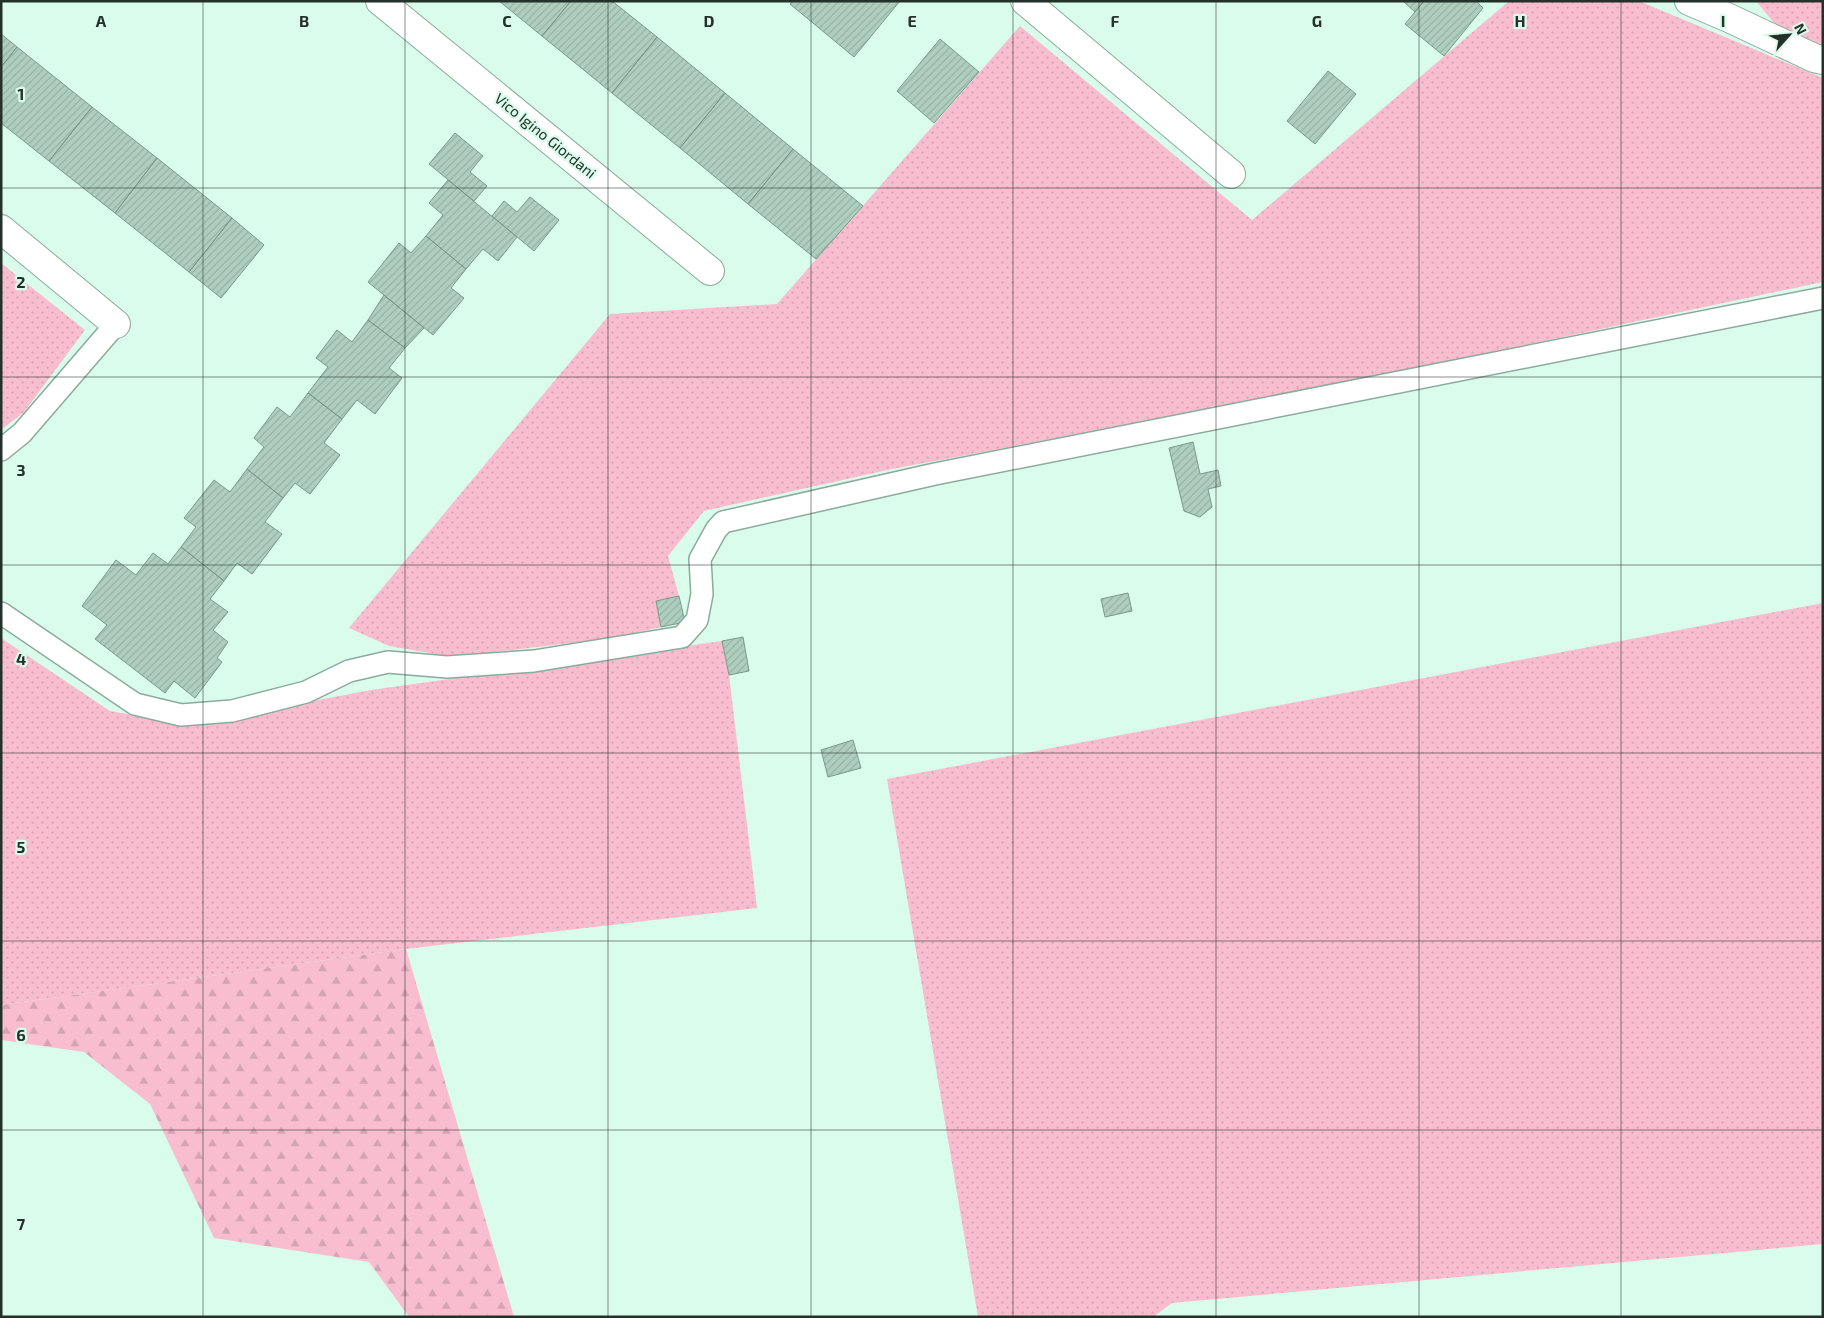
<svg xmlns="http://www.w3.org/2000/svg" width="1824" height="1318" font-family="'Exo 2',sans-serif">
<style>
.grass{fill:url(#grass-dots)}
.forest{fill:url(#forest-firs)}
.building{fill:url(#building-hatch);stroke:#7a998b}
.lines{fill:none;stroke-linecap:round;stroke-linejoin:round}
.service-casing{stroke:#8bab9c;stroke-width:24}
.minor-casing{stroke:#8bab9c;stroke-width:30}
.service{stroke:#fff;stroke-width:21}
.minor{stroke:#fff;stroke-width:28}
.grid{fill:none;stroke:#24312b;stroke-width:1;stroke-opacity:0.55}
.labels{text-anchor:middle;stroke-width:4.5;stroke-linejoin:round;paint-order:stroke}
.street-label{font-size:15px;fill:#24312b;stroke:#dafcec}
.grid-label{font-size:16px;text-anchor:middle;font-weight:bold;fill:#24312b;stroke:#dafcec;stroke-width:4.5;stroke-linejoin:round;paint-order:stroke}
</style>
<defs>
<pattern id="grass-dots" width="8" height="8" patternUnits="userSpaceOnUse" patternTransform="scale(1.25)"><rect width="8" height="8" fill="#f9bdd0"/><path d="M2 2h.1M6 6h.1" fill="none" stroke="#d5a3b3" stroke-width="1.8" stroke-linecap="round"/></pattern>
<pattern id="forest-firs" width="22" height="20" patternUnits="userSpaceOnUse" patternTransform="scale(1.25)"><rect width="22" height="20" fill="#f9bdd0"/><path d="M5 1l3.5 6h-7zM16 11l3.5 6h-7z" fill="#d5a3b3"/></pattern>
<pattern id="building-hatch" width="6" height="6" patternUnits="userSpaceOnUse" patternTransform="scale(1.25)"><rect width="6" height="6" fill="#aecfc0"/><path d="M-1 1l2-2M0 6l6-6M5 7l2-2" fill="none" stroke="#96b2a5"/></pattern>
</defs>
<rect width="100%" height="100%" fill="#dafcec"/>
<path class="grass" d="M1509,1H1639L1823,78V282L1299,393L892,469L704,511L668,556L679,596L656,601L661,627L612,638L453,657L389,646L349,628L610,314L777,304L1020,26L1252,220Z
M1756,1H1823V44L1811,43L1774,23Z
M1,263L85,330L24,412L1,430Z
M1823,603V1244L1172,1303L1153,1317H978L887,779Z
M1,638L110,711L195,726L275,708L371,690L722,641L729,675L757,908L406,949L1,1005Z"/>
<path class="forest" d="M406,949L514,1317H409L369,1262L214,1238L150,1104L84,1052L1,1040V1005Z"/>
<path class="building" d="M499,1H571L542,36Z
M571,1H612L657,37L612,93L542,36Z
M792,1H900L854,57L790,4Z
M1403,1H1424L1415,12Z
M1424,1H1476L1483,8L1444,56L1405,24Z
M1,34L17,47L1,67Z
M657,37L725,93L680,148L612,93Z
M940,39L979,72L934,123L897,91Z
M17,47L92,107L49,161L1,123V67Z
M1328,71L1356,94L1315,144L1287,121Z
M725,93L793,149L748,204L680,148Z
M92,107L157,158L115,213L49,161Z
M455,133L483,156L470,172L487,186L474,201L429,164Z
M793,149L863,206L816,259L748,204Z
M157,158L232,218L189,272L115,213Z
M448,180L517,237L498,261L483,249L466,269L426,236L443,215L429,203Z
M530,197L559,220L534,251L492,216L504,201L517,212Z
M232,218L264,245L221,298L189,272Z
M426,236L466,269L451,288L464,298L433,335L368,282L399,243L411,253Z
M384,295L424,328L405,348L368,320Z
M368,320L405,348L389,368L402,378L375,414L357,400L342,419L308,393L328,367L316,358L337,330L352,342Z
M308,393L342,419L324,443L340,455L310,494L295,483L283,498L247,469L264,447L254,438L277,407L290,417Z
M1193,442L1200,474L1218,470L1221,486L1208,489L1212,507L1200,517L1184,511L1169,448Z
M247,469L283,498L265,522L282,534L252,574L237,563L224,581L181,547L196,527L184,518L214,480L230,492Z
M181,547L224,581L210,599L228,612L213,630L228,642L217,658L222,662L195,698L174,681L165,693L95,639L107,625L82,606L116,560L136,575L153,553L168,564Z
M1128,593L1132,611L1105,617L1101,599Z
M679,596L685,622L661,627L656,601Z
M743,637L749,671L729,675L722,641Z
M853,740L861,768L828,777L821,750Z"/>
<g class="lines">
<g class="service-casing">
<path id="service" d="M1,450L22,433L116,324
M1,613L135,704L181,715L232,711L306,692L349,671L388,662L447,667L534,661L682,637L697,620L702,594L700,559L716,530L723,522L935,474L1823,298"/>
</g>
<g class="minor-casing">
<path id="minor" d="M380,1L710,271
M1025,1L1231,174
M1689,1L1729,18L1814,58L1823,60
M1,229L116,324"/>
</g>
<use href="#service" class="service"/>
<use href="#minor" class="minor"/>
</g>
<path class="grid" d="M203,1V1317M405,1V1317M608,1V1317M811,1V1317M1013,1V1317M1216,1V1317M1419,1V1317M1621,1V1317M1,188H1823M1,377H1823M1,565H1823M1,753H1823M1,941H1823M1,1130H1823"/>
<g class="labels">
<g class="street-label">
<text transform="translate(545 136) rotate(39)" y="5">Vico Igino Giordani</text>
</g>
</g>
<g class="grid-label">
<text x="101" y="27">A</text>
<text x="304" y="27">B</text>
<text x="507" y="27">C</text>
<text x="709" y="27">D</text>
<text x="912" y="27">E</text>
<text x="1115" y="27">F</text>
<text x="1317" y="27">G</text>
<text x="1520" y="27">H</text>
<text x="1723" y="27">I</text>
<text x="21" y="100">1</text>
<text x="21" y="288">2</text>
<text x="21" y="476">3</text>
<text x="21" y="665">4</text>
<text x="21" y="853">5</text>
<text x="21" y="1041">6</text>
<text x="21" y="1230">7</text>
</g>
<rect width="1824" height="1318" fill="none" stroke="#24312b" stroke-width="5"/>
<g transform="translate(1789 35) rotate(63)" stroke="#dafcec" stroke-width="4" paint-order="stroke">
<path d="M0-4L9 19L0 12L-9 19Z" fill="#24312b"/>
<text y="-8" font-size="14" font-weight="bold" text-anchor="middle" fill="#24312b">N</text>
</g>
</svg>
